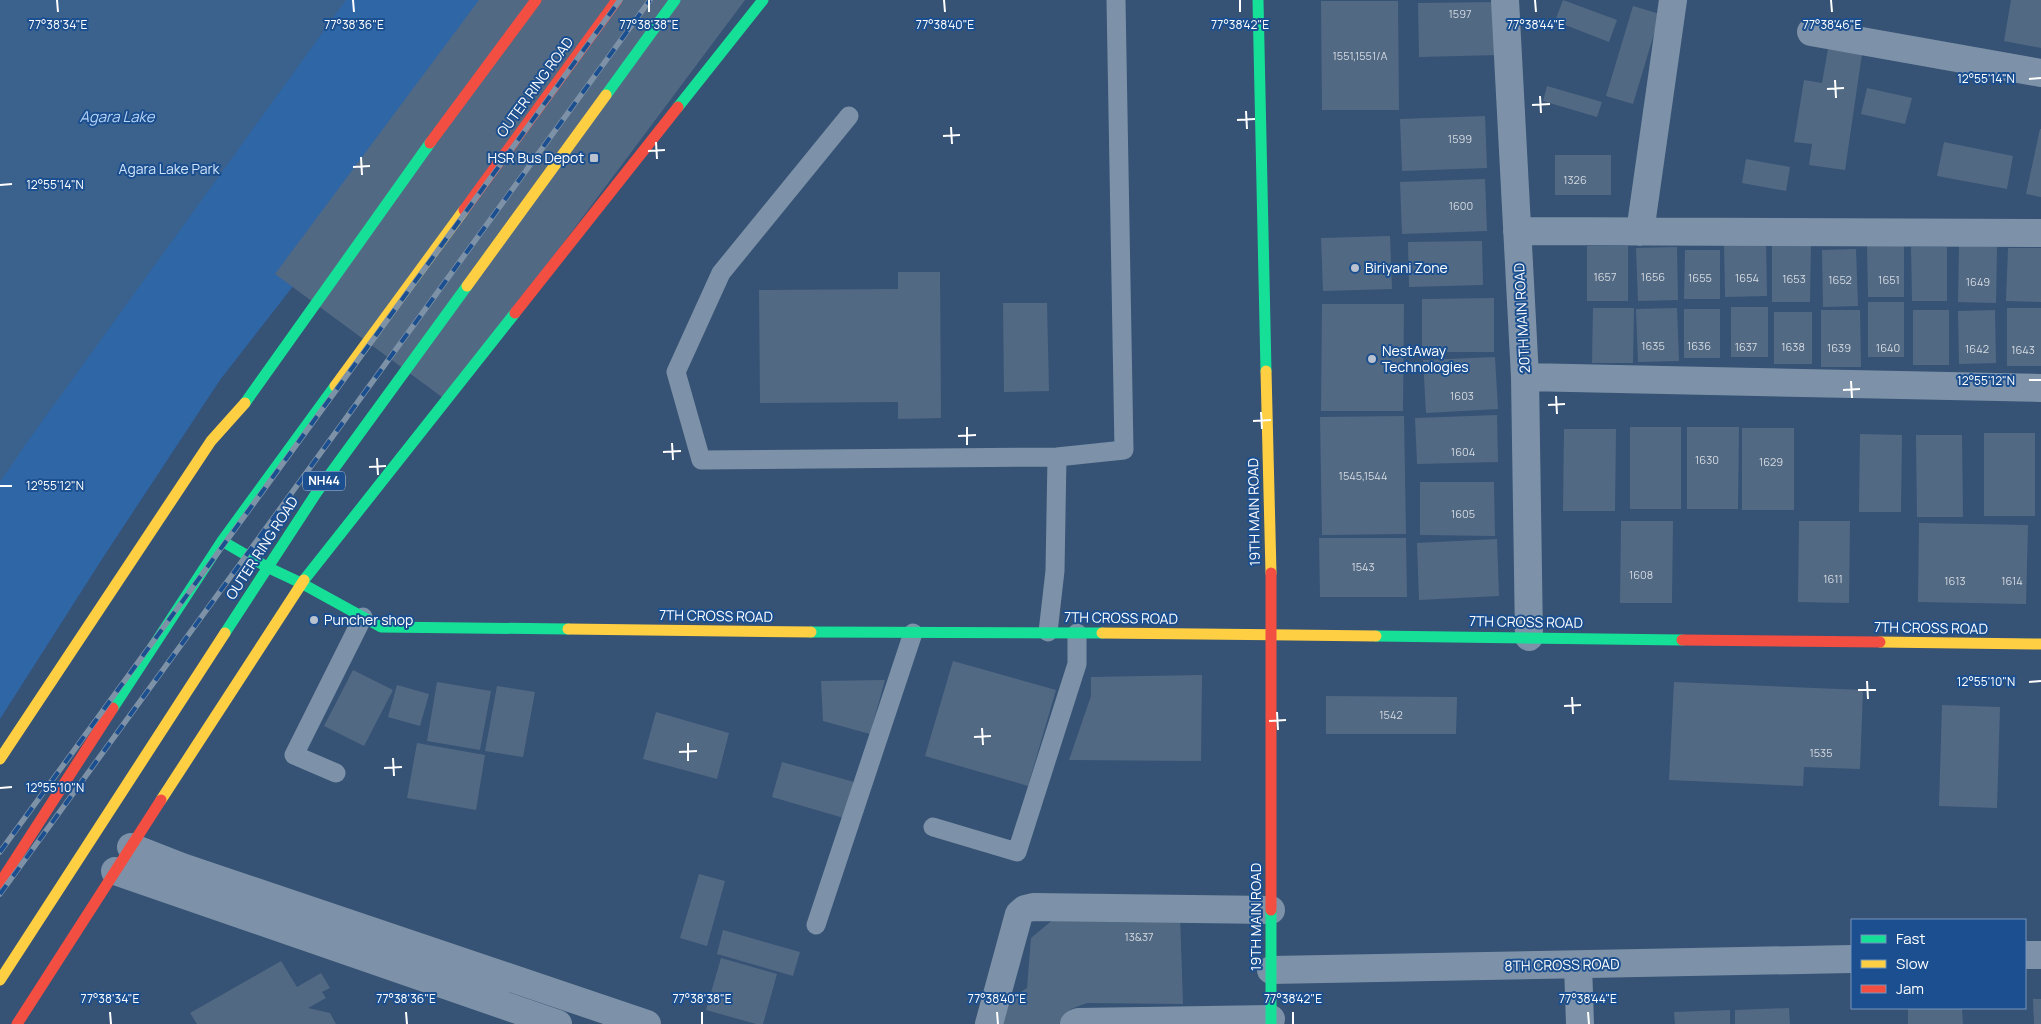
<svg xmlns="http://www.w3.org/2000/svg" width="2041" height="1024" font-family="Manrope,sans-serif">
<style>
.green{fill:#2f66a5}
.water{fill:#3b618d}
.building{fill:#526984}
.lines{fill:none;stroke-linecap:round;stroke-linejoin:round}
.lane{stroke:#7d92a8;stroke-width:19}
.street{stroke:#7d92a8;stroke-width:28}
.fast{stroke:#16e098;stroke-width:11}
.slow{stroke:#ffcf43;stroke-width:11}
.jam{stroke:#f24e42;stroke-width:11}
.rail-casing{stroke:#7e92a7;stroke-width:5.5}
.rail{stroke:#1b4f8f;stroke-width:4;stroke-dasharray:11;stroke-linecap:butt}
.ticks{fill:none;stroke:#fff;stroke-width:2}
.poi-dot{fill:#b9c2ce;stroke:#1b4f8f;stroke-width:2}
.labels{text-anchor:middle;stroke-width:4;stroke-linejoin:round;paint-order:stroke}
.number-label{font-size:11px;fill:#d4dae0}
.shield{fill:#1b4f8f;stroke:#bbcadd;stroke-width:1}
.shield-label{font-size:12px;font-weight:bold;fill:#fff}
.street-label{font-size:14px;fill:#fff;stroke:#1b4f8f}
.poi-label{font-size:14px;fill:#fff;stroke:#1b4f8f;text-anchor:start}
.park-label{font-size:14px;fill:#cfe3fa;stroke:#1b4f8f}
.water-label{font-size:15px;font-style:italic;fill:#b5d3f5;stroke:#1b4f8f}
.ticks-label{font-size:12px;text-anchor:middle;fill:#fff;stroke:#1b4f8f;stroke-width:4;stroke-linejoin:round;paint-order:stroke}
</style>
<rect width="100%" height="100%" fill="#365274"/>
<path class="green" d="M0,0H510L375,181L220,380L104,556L0,719Z"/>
<path class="water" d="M0,0H346L30,438L0,482Z"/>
<path class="building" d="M479,0H745L446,400L275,274Z
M1563,0L1617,20L1609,42L1555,21Z
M2011,0H2041V48L2004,41Z
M1321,1H1398L1399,110H1322Z
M1499,2L1500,55L1419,57L1418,3Z
M1633,6L1660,14L1633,104L1606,96Z
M1828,49L1862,54L1845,170L1809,165L1812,144L1794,142L1804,80L1822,83Z
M1547,86L1602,102L1597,117L1543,101Z
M1867,88L1912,98L1905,124L1861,114Z
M1485,116L1487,168L1402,171L1400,119Z
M2040,129H2041V197L2026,194Z
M1944,142L2013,156L2007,189L1937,176Z
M1555,155H1611V195H1555Z
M1746,159L1790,167L1786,191L1742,183Z
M1485,179L1487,231L1402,234L1400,182Z
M1390,236L1392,289L1323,291L1321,238Z
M1482,241L1483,285L1409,287L1408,242Z
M1766,241L1767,296L1725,297L1724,242Z
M1772,243H1811L1810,302H1772Z
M1867,244H1904V297H1868Z
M1587,246H1628V301H1587Z
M1959,246L1997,247L1996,303L1958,302Z
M1677,247L1678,300L1638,301L1636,248Z
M1911,247H1947V301H1912Z
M2008,248H2041V302L2006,301Z
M1856,249L1858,306L1823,307L1822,250Z
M1685,250H1720V299H1684Z
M898,272H940L941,418L898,419V402L760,403L759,290L898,289Z
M1494,298V352H1422V299Z
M1868,302H1904V357H1868Z
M1003,303H1047L1049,391L1004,392Z
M1322,304H1404L1403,411H1321Z
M1731,307H1768V357H1731Z
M1593,308H1634L1633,363H1592Z
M1677,308L1679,361L1638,362L1636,309Z
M2007,308H2041V366H2007Z
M1684,309H1720V358H1684Z
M1821,310H1860L1861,367H1821Z
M1913,310H1949V365H1913Z
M1995,310L1996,363L1959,364L1958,311Z
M1774,312H1812V364H1774Z
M1495,357L1498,409L1426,413L1423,360Z
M1497,415L1498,462L1417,464L1415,418Z
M1404,416L1406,534L1322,535L1320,417Z
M1630,427H1681V509H1630Z
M1687,427H1739L1738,509H1687Z
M1742,428H1794V510H1742Z
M1564,429H1616L1615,511H1563Z
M1984,433H2035V516H1984Z
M1860,434L1902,435L1901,512H1859Z
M1916,435H1962L1963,517H1917Z
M1420,482H1494L1495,536L1420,535Z
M1621,521H1673L1672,603H1620Z
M1799,521H1850L1849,603L1798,602Z
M1919,523L2028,525L2026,604L1918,602Z
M1319,538H1406L1407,597H1320Z
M1497,539L1499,596L1419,600L1417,543Z
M953,661L1056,690L1028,786L925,756Z
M353,670L393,690L364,746L324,726Z
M1202,675L1201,761L1069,760L1091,696V677Z
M885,680L870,734L823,721L821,681Z
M437,682L491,691L480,750L427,741Z
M1674,682L1863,690L1860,769L1804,767L1803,786L1669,780Z
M397,685L429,694L420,726L388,717Z
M497,686L535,692L523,757L485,751Z
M1326,696L1457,697L1456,734H1326Z
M1942,705L2000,707L1997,808L1939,806Z
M656,712L729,733L717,779L643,759Z
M417,743L485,755L476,810L407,798Z
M782,762L858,783L847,819L772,797Z
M699,874L725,881L707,946L680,938Z
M1061,913L1180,914L1183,1004L1087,1003L1071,1009L1061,1019L1060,1024H998L1005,1002L1027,988L1031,938Z
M723,930L800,952L793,976L717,954Z
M721,958L777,974L763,1024H756L706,1010Z
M281,961L297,987L321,973L330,988L322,992L326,998L308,1008L330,1013L336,1024H197L190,1013Z
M2033,999H2041V1024H2034Z
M1789,1008L1790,1024H1735V1010Z
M1908,1008H1962L1963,1024H1908Z
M1730,1010V1024H1675L1674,1012Z"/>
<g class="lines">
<path class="lane" d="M849,116L721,273L676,372L701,460L1057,457L1055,571L1048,632
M1057,457L1124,450L1116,0
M336,773L294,755L363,617
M933,827L1017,852L1077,664V633
M816,925L913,633"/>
<path class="street" d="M1505,0L1525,377L1529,637
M1811,32L2041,73
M1517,231L2041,233
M1640,232L1673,0
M1525,377L2041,388
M131,847L182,867L647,1024
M115,871L558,1024
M2025,955H2041
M1578,965L1580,1024
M1271,970L1852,959
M989,1024L1019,914L1025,909L1033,907L1271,910
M1074,1024L1078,1022L1271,1019"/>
<path class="fast" d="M1258,0L1266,371
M606,95L675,0
M678,107L763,0
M245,403L430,143
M222,541L267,567L301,583L381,627L568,629
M304,580L515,313
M811,632L1102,633
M225,633L317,492L467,286
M1376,636L1682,640
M113,708L222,541L335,386
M1271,1024V910"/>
<path class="slow" d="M467,286L606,95
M1266,371L1271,573
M335,386L464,210
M568,629L811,632
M1102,633L1376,636
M1880,642L2041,644
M0,759L211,441L245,403
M161,800L304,580
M0,980L225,633"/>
<path class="jam" d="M430,143L536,0
M464,210L617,0
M515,313L678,107
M1271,573V910
M1682,640L1880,642
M0,883L113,708
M17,1024L161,800"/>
<g class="rail-casing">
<path id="rail" d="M0,852L620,0
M0,894L650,0"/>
</g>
<use href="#rail" class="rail"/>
</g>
<path class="ticks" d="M57,0L58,12M353,0L354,12M649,0V12M944,0L945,12M1240,0V12M1535,0L1536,12M1831,0L1832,12M2029,79L2041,78M1835,80L1836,98M1827,89L1844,88M1540,96L1541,113M1532,105L1550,104M1246,111L1247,129M1237,120L1255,119M951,127L952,144M943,136L960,135M656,142L657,159M648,151L665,150M361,157L362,175M353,167L370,166M0,185L12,184M2029,380H2041M1851,381L1852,398M1843,390L1860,389M1556,396L1557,414M1548,405L1565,404M1261,412L1262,429M1253,421L1271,420M967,427V445M958,436L976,435M672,443L673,460M663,452L681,451M377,458L378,475M369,467L386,466M0,486H12M1867,681L1868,699M2029,682L2041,681M1858,690H1876M1572,697L1573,714M1564,706L1581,705M1277,712L1278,730M1269,721L1286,720M982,728L983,745M974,737L991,736M688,743V761M679,752L697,751M393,758L394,776M384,768L402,767M0,788L12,787M110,1012L111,1024M406,1012L407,1024M702,1012V1024M997,1012L998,1024M1293,1012V1024M1588,1012L1589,1024"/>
<g class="poi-dot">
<rect x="589" y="153" width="10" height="10" rx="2.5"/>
<circle cx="1355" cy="268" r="5"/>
<circle cx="1372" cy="359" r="5"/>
<circle cx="314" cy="620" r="5"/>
</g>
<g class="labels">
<g class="number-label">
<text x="1460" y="18">1597</text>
<text x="1360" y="60">1551,1551/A</text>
<text x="1460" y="143">1599</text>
<text x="1575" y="184">1326</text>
<text x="1461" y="210">1600</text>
<text x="1605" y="281">1657</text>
<text x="1653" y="281">1656</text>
<text x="1700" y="282">1655</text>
<text x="1747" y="282">1654</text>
<text x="1794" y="283">1653</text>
<text x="1840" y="284">1652</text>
<text x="1889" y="284">1651</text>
<text x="1978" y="286">1649</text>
<text x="1653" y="350">1635</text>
<text x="1699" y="350">1636</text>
<text x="1746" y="351">1637</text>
<text x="1793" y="351">1638</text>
<text x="1839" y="352">1639</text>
<text x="1888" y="352">1640</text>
<text x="1977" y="353">1642</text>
<text x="2023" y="354">1643</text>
<text x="1462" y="400">1603</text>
<text x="1463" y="456">1604</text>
<text x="1707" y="464">1630</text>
<text x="1771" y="466">1629</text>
<text x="1363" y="480">1545,1544</text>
<text x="1463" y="518">1605</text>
<text x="1363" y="571">1543</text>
<text x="1641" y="579">1608</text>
<text x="1833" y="583">1611</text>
<text x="1955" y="585">1613</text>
<text x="2012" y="585">1614</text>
<text x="1391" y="719">1542</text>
<text x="1821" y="757">1535</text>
<text x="1139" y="941">13&amp;37</text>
</g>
<rect class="shield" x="303" y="471.5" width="42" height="19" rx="4"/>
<g class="shield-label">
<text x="324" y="485">NH44</text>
</g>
<g class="street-label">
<text transform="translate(535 87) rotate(-54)" y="5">OUTER RING ROAD</text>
<text transform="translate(1522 318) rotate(-93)" y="5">20TH MAIN ROAD</text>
<text transform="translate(1254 512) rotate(-91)" y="5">19TH MAIN ROAD</text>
<text transform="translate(262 548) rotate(-57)" y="5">OUTER RING ROAD</text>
<text transform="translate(716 616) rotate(1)" y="5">7TH CROSS ROAD</text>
<text transform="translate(1121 618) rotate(1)" y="5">7TH CROSS ROAD</text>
<text transform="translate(1526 622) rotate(1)" y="5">7TH CROSS ROAD</text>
<text transform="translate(1931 628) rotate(1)" y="5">7TH CROSS ROAD</text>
<text transform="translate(1256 917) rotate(-90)" y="5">19TH MAIN ROAD</text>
<text transform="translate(1562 965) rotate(-1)" y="5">8TH CROSS ROAD</text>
</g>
<g class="poi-label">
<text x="584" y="163" text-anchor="end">HSR Bus Depot</text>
<text x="1365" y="273">Biriyani Zone</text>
<text x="1382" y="356">NestAway<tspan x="1382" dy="16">Technologies</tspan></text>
<text x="324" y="625">Puncher shop</text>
</g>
<g class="park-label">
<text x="169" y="174">Agara Lake Park</text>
</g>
<g class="water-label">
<text x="117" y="122">Agara Lake</text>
</g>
</g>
<g class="ticks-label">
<text x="58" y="29">77°38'34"E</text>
<text x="354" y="29">77°38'36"E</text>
<text x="649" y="29">77°38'38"E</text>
<text x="945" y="29">77°38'40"E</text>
<text x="1240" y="29">77°38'42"E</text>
<text x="1536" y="29">77°38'44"E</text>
<text x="1832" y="29">77°38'46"E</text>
<text x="1986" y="83">12°55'14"N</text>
<text x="55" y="189">12°55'14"N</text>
<text x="1986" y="385">12°55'12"N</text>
<text x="55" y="490">12°55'12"N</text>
<text x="1986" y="686">12°55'10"N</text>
<text x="55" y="792">12°55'10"N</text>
<text x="110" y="1003">77°38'34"E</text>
<text x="406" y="1003">77°38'36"E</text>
<text x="702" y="1003">77°38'38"E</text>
<text x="997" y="1003">77°38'40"E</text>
<text x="1293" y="1003">77°38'42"E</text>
<text x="1588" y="1003">77°38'44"E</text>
</g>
<rect x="1851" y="919" width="175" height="90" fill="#1b4f8f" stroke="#7695bc"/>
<rect x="1861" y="935" width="25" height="8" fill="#16e098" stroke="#7695bc"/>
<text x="1896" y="944" font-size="15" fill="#ffffff">Fast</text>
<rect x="1861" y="960" width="25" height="8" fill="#ffcf43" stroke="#7695bc"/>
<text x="1896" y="969" font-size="15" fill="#ffffff">Slow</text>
<rect x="1861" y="985" width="25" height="8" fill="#f24e42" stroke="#7695bc"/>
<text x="1896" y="994" font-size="15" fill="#ffffff">Jam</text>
</svg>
